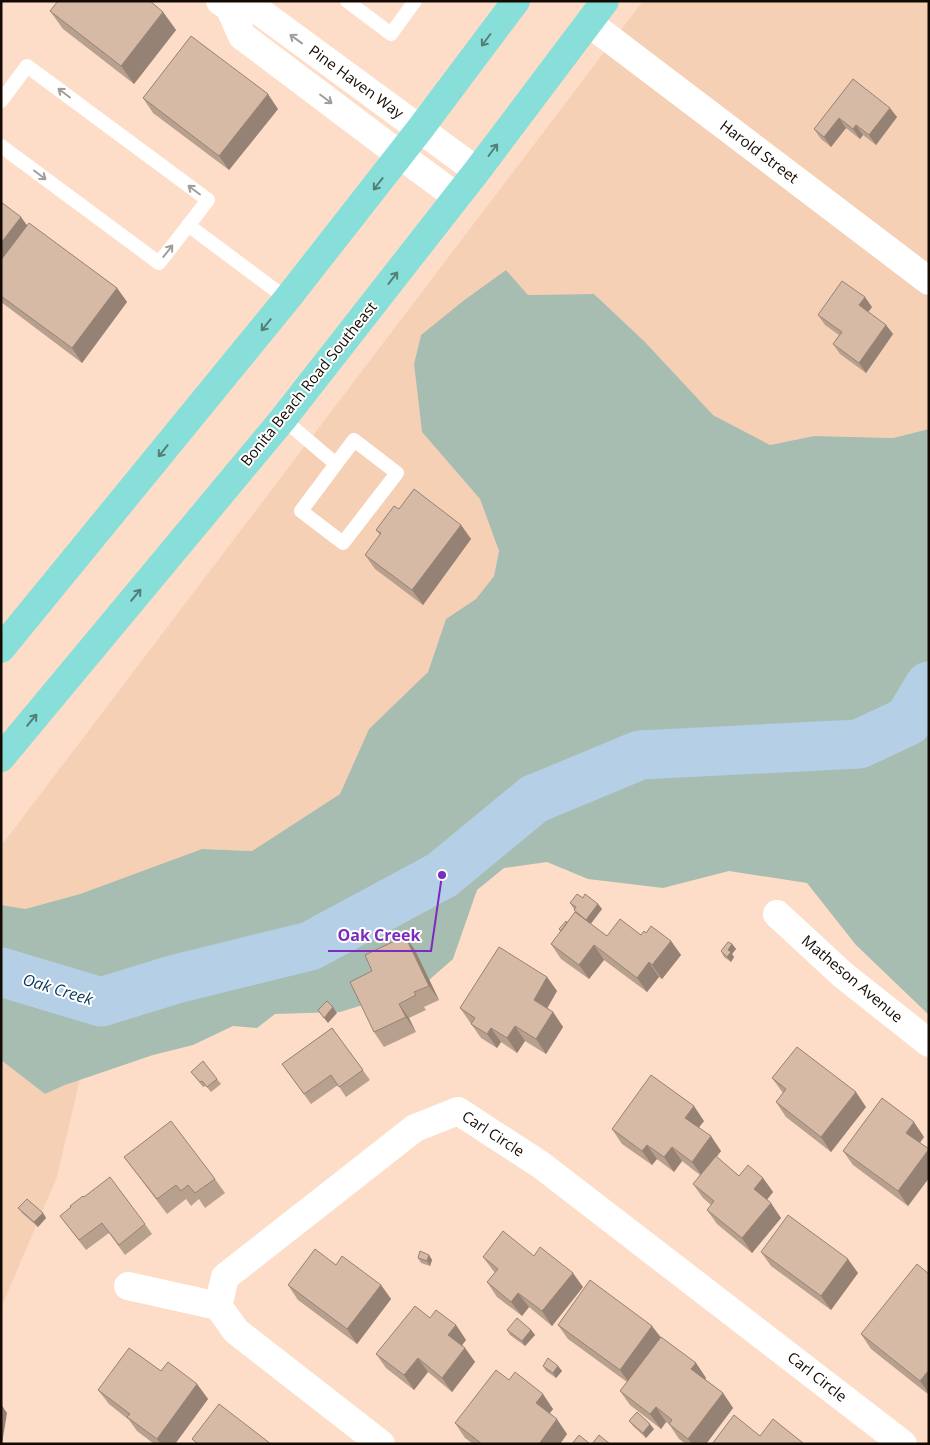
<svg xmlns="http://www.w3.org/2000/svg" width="930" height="1445" font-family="'Open Sans',sans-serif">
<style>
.built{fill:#f6d0b5}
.green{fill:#a8bdb1}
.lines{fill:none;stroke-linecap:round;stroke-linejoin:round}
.river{stroke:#b5d0e6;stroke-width:49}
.service{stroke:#fff;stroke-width:14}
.minor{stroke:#fff;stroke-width:28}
.primary{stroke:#88dfd9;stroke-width:28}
.wall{fill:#b8a08f}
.shaded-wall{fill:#968274}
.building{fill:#d6baa6;stroke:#968274}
.oneway{stroke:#a19d9b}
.oneway2{stroke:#547f79}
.labels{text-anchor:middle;stroke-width:4;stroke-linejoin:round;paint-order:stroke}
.street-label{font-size:15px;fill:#140a04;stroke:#fff}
.water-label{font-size:16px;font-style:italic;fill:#083856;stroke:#fff}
.leader{fill:none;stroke:#7b2cbf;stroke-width:2}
.callout-dot{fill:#7b2cbf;stroke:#fff;stroke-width:2}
.callout-label{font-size:16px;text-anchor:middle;font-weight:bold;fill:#7b2cbf;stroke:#fff;stroke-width:4;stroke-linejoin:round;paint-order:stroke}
</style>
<rect width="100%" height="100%" fill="#fdddc7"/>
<path class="built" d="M643,1H929V429L893,438L814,436L770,445L713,415L645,342L594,294L528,295L506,270L463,301L421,335L414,364L422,432L480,499L499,551L494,576L476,599L446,619L428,672L369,729L340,794L252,851L202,849L80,894L24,909L1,905V846Z
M1,1060L45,1094L80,1079L57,1177L1,1308Z"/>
<path class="green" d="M506,270L528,295L594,294L645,342L713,415L770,445L814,436L893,438L929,429V1015L856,945L807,883L729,871L663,888L588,879L547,862L504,868L477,890L453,959L421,987L340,1012L275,1014L257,1028L233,1026L193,1045L153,1055L65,1085L45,1094L1,1060V905L25,909L80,894L202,849L252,851L340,794L369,729L428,672L446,619L476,599L494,576L499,551L480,499L422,432L414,364L421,335L463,301Z"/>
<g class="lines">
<path class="river" d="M1,972L101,1002L176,979L310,946L442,875L534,799L640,755L859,744L908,721L929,686"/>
<path class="service" d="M347,1L391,34L415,1
M1,101L27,66L208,200L159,263L1,146
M188,225L287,299
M283,419L336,464L301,511L343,543L397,473L354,440L336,464"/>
<path class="minor" d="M220,1L229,7L259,11L477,171
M229,7L242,36L400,155L457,197
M589,23L929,281
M777,914L843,975L929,1043
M128,1286L218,1306
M381,1444L236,1331L218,1306L225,1277L415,1128L458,1111L541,1165L903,1444"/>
<path class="primary" d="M1,649L287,299L420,129L516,1
M1,758L283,419L477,171L605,1"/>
</g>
<path class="wall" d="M50,11L163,12L176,30L134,84L63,29Z
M853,79L897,117L876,145L863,135L860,139L846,128L831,147L821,139L814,129Z
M143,98L278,109L229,170L153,113Z
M1,202L27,225L117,288L127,302L82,363L1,302Z
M872,307L868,312L886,325L893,334L866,373L840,354L833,344L839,335L825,325L818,315Z
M399,509L461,525L471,539L423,605L375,569L365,555L380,535L376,530Z
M583,898L598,904L602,909L590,924L607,936L641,935L646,933L671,941L681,955L662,979L659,977L647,992L604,960L589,979L561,959L551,944L561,931L559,929L567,923L576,913L574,910V909L570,903Z
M732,944L736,949L732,954L734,957L731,962L724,957L721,951Z
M415,950L439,1000L424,1007L426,1010L409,1018L416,1032L384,1047L374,1032Z
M547,977L557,991L547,1008L553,1012L563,1027L546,1054L525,1041L517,1053L501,1042L497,1048L481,1038L460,1008Z
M332,1028L370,1080L346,1097L338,1085L311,1104L282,1064Z
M191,1072L217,1079L221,1084L211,1092L206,1086L203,1087Z
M772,1078L866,1107L831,1152L786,1117L776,1102L783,1093Z
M704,1121L699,1127L721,1151L716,1157L739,1176L763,1178L773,1192L767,1200L781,1218L752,1253L717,1224L707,1210L711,1205L703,1198L693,1184L700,1175L682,1161L674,1172L657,1159L652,1165L622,1144L612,1129Z
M924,1137L920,1143L929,1149V1178L908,1206L853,1165L843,1151Z
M124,1157L215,1179L225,1193L205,1208L199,1199L191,1206L186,1199L167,1214Z
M84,1197L145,1224L152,1234L125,1255L109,1233L86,1250L60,1216Z
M18,1208L43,1213L46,1218L38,1227L22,1213Z
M761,1252L858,1273L831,1310L771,1266Z
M429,1255L432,1260L430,1266L421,1263L418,1258Z
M534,1256L583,1287L552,1326L529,1307L522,1316L497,1297L487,1282L495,1273L483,1257Z
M336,1265L381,1285L391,1299L357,1344L298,1300L288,1285Z
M929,1274V1395L871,1349L861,1334Z
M430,1318L456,1325L466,1340L462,1345L465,1348L475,1362L452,1392L428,1372L414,1390L386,1368L376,1354Z
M558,1325L660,1337L696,1363L706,1378L705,1379L723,1393L733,1408L706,1444H686L679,1439L669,1424L666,1422L661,1429L630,1405L620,1391L627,1382L568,1339Z
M507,1330H531L535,1335L525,1346L510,1335Z
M543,1366H558L562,1371L556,1378L546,1371Z
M161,1371L197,1384L208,1399L175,1444H154L137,1431L129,1420L109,1404L98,1390Z
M509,1380L553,1409L550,1413L567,1434L560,1444H473L465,1438L455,1423Z
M629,1421L654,1429L646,1438L633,1426Z"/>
<path class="shaded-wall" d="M163,12L176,30L134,84L121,66Z
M268,94L278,109L229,170L219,156Z
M890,108L897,117L876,145L869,135Z
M839,118L846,128L831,147L824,137Z
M856,125L863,135L860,139L853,129Z
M21,217L31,231L1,271V243Z
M117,288L127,302L82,363L72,348Z
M865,297L872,307L866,315L859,305Z
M886,325L893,334L866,373L859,363Z
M461,525L471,539L423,605L412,590Z
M598,904L602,909L590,925L586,920Z
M405,936L415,950L439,1000L429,986Z
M671,941L681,955L662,979L652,965Z
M732,944L736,949L732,954L734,957L731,962L727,957L728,950Z
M594,945L604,960L589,979L579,965Z
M649,962L659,977L647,992L637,978Z
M547,977L557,991L544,1014L534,1000Z
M399,1004L409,1018L416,1032L406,1017Z
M333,1007L337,1013L328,1023L324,1018Z
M553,1012L563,1027L546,1054L536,1039Z
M515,1026L525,1041L517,1053L507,1038Z
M491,1028L501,1042L497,1048L487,1034Z
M856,1092L866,1107L831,1152L821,1137Z
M694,1106L704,1121L695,1132L685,1118Z
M914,1122L924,1137L916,1147L906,1133Z
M711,1136L721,1151L702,1176L692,1162Z
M647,1145L657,1159L652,1165L642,1151Z
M672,1147L682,1161L674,1172L664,1157Z
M929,1149V1178L908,1206L898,1191Z
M763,1178L773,1192L764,1203L754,1189Z
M771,1203L781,1218L752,1253L742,1238Z
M43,1213L46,1218L38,1227L34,1222Z
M429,1255L432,1260L430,1266L427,1261Z
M848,1259L858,1273L831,1310L821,1296Z
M573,1273L583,1287L552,1326L542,1311Z
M381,1285L391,1299L357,1344L347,1329Z
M518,1293L529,1307L522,1316L511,1302Z
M456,1325L466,1340L459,1349L448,1335Z
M652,1326L663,1340L630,1384L620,1370Z
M531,1330L535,1335L525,1346L522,1341Z
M465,1348L475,1362L452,1392L442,1378Z
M418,1358L428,1372L414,1390L404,1375Z
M696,1363L706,1378L701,1384L691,1369Z
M558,1366L562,1371L556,1378L553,1373Z
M929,1370V1394L920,1381Z
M197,1384L208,1399L175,1444H161L157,1439Z
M723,1393L733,1408L706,1444H692L688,1439Z
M543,1394L553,1409L546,1418L536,1403Z
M1,1404L7,1413L2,1444H1Z
M656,1407L666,1422L661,1429L650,1414Z
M557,1419L567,1434L560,1444H539Z
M650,1424L654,1429L646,1438L643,1433Z"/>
<path class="building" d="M58,1H150L163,12L121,66L50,11Z
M191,36L268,94L219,156L143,98Z
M853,79L890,108L869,135L856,125L853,129L839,118L824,137L814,129Z
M1,202L21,217L1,243Z
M29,223L117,288L72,348L1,296V260Z
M842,281L865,297L859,305L886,325L859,363L833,344L842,332L818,315Z
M414,489L461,525L412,590L365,555L381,533L376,530L394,506L399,509Z
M577,894L583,898L585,894L598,904L586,920L574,910L576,907L570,903Z
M575,912L607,936L620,919L641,935L644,931L646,933L651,926L671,941L652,965L649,962L637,978L594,945L579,965L551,944Z
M566,921L567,923L561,931L559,929Z
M405,936L429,986L414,992L416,995L399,1004L406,1017L374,1032L350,982L372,971L365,955Z
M728,942L732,944L728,950L731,952L727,957L721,951Z
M499,947L547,977L534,1000L553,1012L536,1039L515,1026L507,1038L491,1028L487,1034L471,1024L475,1018L460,1008Z
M327,1001L333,1007L324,1018L318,1010Z
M332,1028L363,1070L339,1087L331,1075L304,1094L282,1064Z
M797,1047L856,1092L821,1137L776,1102L786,1089L772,1078Z
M203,1061L217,1079L207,1087L202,1081L200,1082L191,1072Z
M651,1075L694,1106L685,1118L711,1136L692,1162L672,1147L664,1157L647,1145L642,1151L612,1129Z
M882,1098L914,1122L906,1133L929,1149L898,1191L843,1151Z
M171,1121L215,1179L195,1193L188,1185L181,1191L176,1185L157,1199L124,1157Z
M716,1156L739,1176L748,1165L763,1178L754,1189L771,1203L742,1238L707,1210L714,1201L693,1184Z
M110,1177L145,1224L119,1245L102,1223L79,1240L60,1216L71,1207L70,1206L83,1196L84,1197Z
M27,1199L43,1213L34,1222L18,1208Z
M788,1215L848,1259L821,1296L761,1252Z
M503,1231L534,1256L540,1247L573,1273L542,1311L518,1293L511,1302L487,1282L498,1269L483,1257Z
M315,1249L336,1265L342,1256L381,1285L347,1329L288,1285Z
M420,1251L429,1255L427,1261L418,1258Z
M917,1264L929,1274V1370L920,1381L861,1334Z
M590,1280L652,1326L620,1370L558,1325Z
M415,1306L430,1318L436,1310L456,1325L448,1335L465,1348L442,1378L418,1358L404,1375L376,1354Z
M517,1318L531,1330L522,1341L507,1330Z
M661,1337L696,1363L691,1369L723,1393L688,1439L669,1424L672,1420L656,1407L650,1414L620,1391Z
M129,1348L161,1371L168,1362L197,1384L157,1439L127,1417L130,1414L98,1390Z
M548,1358L558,1366L553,1373L543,1366Z
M496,1370L509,1380L515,1372L543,1394L536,1403L557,1419L539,1444H482L455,1423Z
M219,1404L271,1444H198L192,1439Z
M637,1412L650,1424L643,1433L629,1421Z
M734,1415L760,1436L773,1419L803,1443L802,1444H712Z
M579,1435L590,1444H572Z
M599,1435L610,1444H592Z"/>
<defs><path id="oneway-shaft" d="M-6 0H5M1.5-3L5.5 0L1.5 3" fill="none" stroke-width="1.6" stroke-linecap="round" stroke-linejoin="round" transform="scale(1.25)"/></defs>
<g class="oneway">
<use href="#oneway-shaft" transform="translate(296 39) rotate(-144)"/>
<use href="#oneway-shaft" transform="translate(64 93) rotate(-143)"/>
<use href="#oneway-shaft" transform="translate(326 99) rotate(37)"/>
<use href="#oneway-shaft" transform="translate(40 175) rotate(37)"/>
<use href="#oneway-shaft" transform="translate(194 190) rotate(-143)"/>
<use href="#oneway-shaft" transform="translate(168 251) rotate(-52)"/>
</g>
<g class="oneway2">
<use href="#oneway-shaft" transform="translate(486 40) rotate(127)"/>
<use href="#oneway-shaft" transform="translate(493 150) rotate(-53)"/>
<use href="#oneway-shaft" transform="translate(378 184) rotate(128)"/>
<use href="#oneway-shaft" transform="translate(393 278) rotate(-52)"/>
<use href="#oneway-shaft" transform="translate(266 325) rotate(129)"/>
<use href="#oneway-shaft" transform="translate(163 451) rotate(129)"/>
<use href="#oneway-shaft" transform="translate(136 595) rotate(-50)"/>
<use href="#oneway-shaft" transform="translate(32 720) rotate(-50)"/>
</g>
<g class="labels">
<g class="street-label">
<text transform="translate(356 82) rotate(36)" y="5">Pine Haven Way</text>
<text transform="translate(759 152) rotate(37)" y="5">Harold Street</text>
<text transform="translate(309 384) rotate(-51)" y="5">Bonita Beach Road Southeast</text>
<text transform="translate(852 979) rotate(40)" y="5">Matheson Avenue</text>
<text transform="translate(493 1134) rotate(33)" y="5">Carl Circle</text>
<text transform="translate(817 1377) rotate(38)" y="5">Carl Circle</text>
</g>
<g class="water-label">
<text transform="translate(58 989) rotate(17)" y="6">Oak Creek</text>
</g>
</g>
<path class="leader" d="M442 875L431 951H328"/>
<circle class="callout-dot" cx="442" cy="875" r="5"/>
<g class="callout-label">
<text x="379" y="941">Oak Creek</text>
</g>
<rect width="930" height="1445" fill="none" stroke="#140a04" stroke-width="5"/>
</svg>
